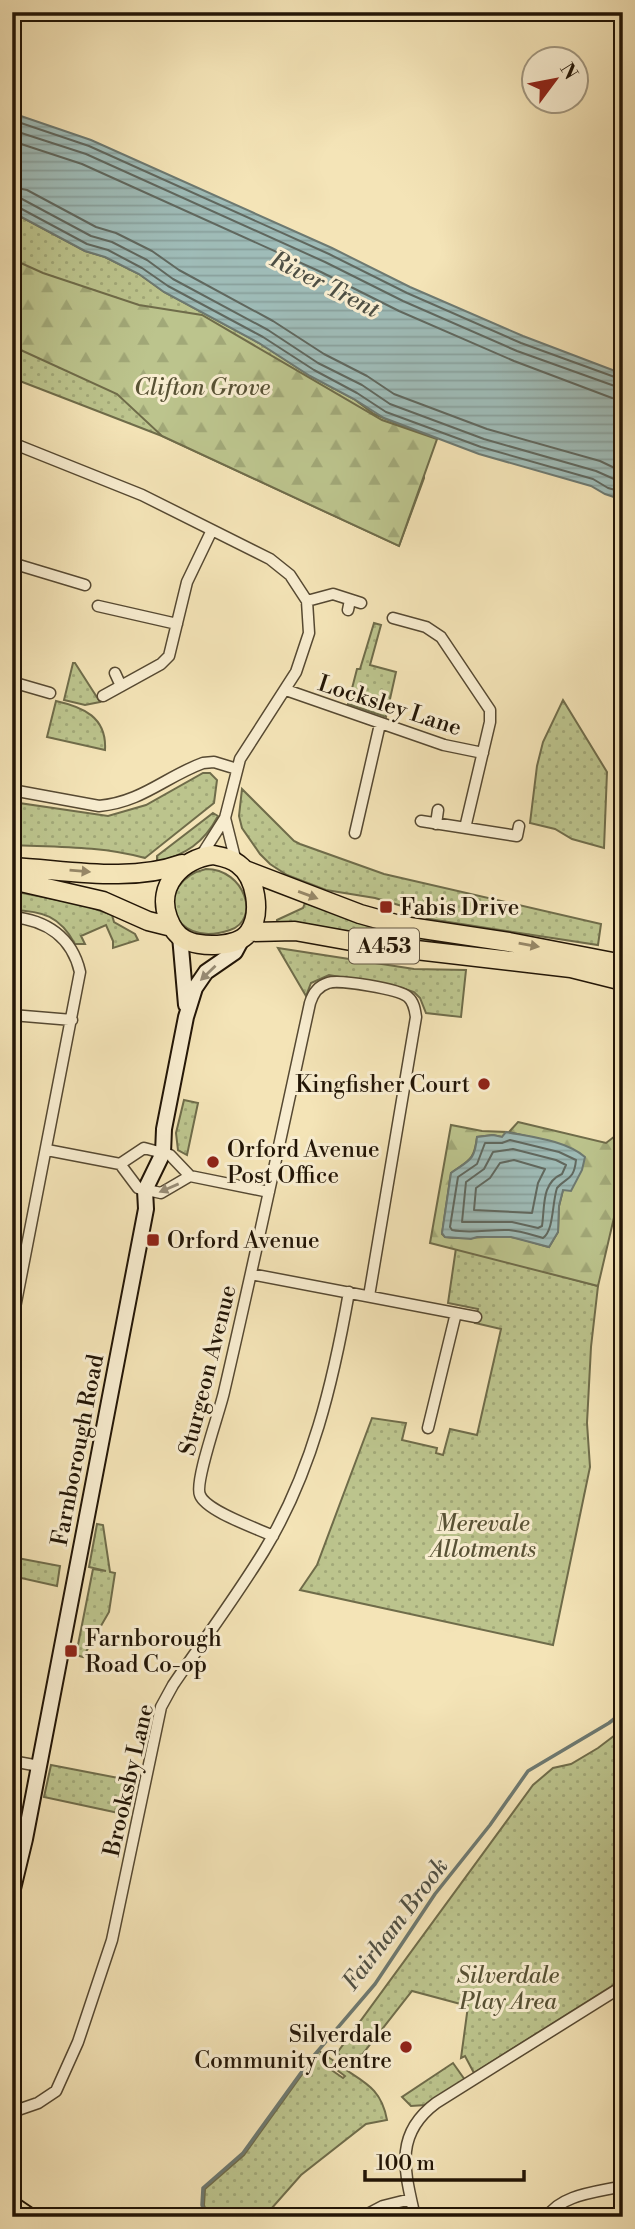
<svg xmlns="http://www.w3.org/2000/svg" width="635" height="2229" font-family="'Libre Bodoni',serif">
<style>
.green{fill:url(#green-dots);stroke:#6f6c4a;stroke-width:2}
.forest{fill:url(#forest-firs);stroke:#6f6c4a;stroke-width:2}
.water{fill:url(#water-rules);stroke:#6d7971;stroke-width:2}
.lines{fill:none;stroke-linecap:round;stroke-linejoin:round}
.shore{stroke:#60685f;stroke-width:2}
.stream{stroke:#6d7971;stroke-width:3.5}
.street-casing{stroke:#564932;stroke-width:13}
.secondary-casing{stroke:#221506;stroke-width:18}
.highway-casing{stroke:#221506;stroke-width:21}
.street{stroke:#f8edd0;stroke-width:10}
.secondary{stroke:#f8edd0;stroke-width:14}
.highway{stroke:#f4e4b7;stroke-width:18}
.tram{stroke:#221506;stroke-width:2}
.oneway{fill:#968767}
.oneway2{fill:#988c75}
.poi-dot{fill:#8f2418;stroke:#f8edd0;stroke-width:2.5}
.labels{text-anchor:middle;stroke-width:6;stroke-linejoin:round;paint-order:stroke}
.shield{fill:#f8edd0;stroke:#625643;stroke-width:2}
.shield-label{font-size:21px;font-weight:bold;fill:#221506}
.park-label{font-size:23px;font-style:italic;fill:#585235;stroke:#f8edd0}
.street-label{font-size:23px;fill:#221506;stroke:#f8edd0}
.poi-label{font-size:23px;fill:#221506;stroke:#f8edd0;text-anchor:start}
.water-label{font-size:24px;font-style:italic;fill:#4e4f44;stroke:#f8edd0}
</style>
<defs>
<pattern id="green-dots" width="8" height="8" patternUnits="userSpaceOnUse" patternTransform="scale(1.75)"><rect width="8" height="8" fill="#bcc48d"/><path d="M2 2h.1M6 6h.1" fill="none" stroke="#a1a878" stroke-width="1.8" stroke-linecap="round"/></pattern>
<pattern id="forest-firs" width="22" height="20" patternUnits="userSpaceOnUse" patternTransform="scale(1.75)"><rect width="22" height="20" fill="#bcc48d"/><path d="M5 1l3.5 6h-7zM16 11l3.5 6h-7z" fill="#a1a878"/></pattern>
<pattern id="water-rules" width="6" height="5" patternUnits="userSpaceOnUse" patternTransform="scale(1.75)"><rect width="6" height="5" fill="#9fbcb8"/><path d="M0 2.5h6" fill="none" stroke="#89a19d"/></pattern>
</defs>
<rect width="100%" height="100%" fill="#f4e4b7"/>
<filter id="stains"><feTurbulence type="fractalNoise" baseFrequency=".00286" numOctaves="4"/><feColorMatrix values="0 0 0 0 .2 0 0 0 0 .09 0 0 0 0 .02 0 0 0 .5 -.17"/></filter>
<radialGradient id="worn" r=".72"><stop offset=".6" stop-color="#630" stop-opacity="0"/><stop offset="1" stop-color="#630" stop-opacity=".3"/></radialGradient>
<path class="green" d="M12,212L85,251L105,257L139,274L164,292L259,343L310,376L354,399L374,414L423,434L424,478L399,546L162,436L12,378Z
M374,623L381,625L370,665L396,672L386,717L348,704L357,669H360Z
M73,663H75L100,702L85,705L64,700Z
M563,700L607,772L604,848L572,839L555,829L530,823L537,766L543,742Z
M56,701C83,707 107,717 105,750L47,737Z
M203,773H210L217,780L214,803L145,858C102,846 56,847 12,845V802L108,816L146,805Z
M242,789L294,841L300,844L384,874L601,924L598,945L429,919L402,906L375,898L326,890L287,875L270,864L260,854L242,828L239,816Z
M213,813L218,816C204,843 185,855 157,862V856Z
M206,869C245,869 261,920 230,930C168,951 153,881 206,869Z
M12,891L84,905L112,915L114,922L135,934L138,940L113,948V941L106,925L81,936L85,944H75C60,916 43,911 12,910Z
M305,903L360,921L590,963L414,943L299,923L277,922V920L303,908Z
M278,948L414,969L466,970L461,1017L426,1013L420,998L414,992L402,988L329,975L311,983L306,996Z
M184,1100L198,1103L187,1155L178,1150L176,1133Z
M456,1248L598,1286L591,1347L587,1423L590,1467L553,1645L300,1590L317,1565L372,1418L406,1423L402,1440L437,1448L436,1453L443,1455L450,1429L477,1435L501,1329L475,1323L478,1309L448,1303Z
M97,1524L103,1525L110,1572L115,1573L109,1612L83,1657L76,1655L93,1569L106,1571L89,1567Z
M12,1557L60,1566L57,1586L12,1576Z
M623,1729V1979L474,2073L465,2056L461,2058L468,2006L412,1991L354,2065L337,2053L533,1785L553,1768L571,1764L598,1748Z
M51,1765L134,1781L128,1815L44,1797Z
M319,2051L334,2061L330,2069L343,2078L345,2076L333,2067L336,2063C362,2082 381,2086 387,2120L366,2124L301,2175L264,2217H208L204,2205L205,2189L244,2155Z
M453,2063L465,2080L426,2105L411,2106L402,2097Z"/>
<path class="forest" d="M12,259L43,273L139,305L202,315L382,420L437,439L399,546L162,436L117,394L12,346Z
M518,1122L606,1143L619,1133L623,1134V1179L598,1286L430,1243L451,1125L482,1131L506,1132L502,1137L493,1135L477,1137C474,1161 469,1160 451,1173L442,1234L445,1237C468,1240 489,1235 511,1237C524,1239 536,1244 549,1247L558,1232L559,1206L563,1190L535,1138L509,1132Z"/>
<path class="water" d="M12,113L91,140L332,248L410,287L523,336L623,374V500L605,494L591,486L479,454L384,418L354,399L310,376L259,343L164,292L139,274L105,257L85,251L12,212Z
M506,1132C531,1137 565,1140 585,1157L582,1170L571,1191L563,1190L559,1206L558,1232L549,1247L511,1237H477L471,1239L445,1237L442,1233L451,1173C469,1160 475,1161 477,1137L493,1135L502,1137Z"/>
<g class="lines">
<path class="shore" d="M12,120L89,146L329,254L407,293L521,343L623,380
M12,130L86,154L325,262L403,301L517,351L623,389
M12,141L82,164L321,272L399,311L514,361L612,398L623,399
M12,187L27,190L96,227L116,233L152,251L179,270L273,321L324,354L367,376L394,394L487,429L600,461L623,472
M12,197L22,199L91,236L112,242L147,260L173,279L268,330L318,363L362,385L390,404L484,439L596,471L623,483
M12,206L18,207L87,244L108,250L142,268L168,286L263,337L314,370L357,393L386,412L481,447L593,479L608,488L623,492
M510,1140L559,1152L576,1160C574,1181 566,1177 557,1188C552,1203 554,1230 543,1238C532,1235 521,1231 509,1230C490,1229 471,1234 452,1230L450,1227L458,1177L477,1164L485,1143H502Z
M513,1149L556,1160L566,1165L562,1174C541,1183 545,1207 542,1226L538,1228L512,1222H462L466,1182L484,1169L493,1152Z
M514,1160L545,1169L538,1183L532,1213L474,1210L476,1188L490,1178L500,1163Z"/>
<path class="stream" d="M207,2217L202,2205L203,2188L243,2153L311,2059L375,1984L435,1894L490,1825L528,1771L609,1723L623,1712"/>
<g class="street-casing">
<path id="street" d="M12,443L142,495L270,559L290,575L307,601L309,633L296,672L240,759L225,818L201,856
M12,563L85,585
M307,601L333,594L361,603
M98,606L177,624
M348,610L350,600
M393,618L426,627L441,637L490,710V722L465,828
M115,673L121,686
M12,682L50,693
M286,690L444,745L483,753
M103,696L161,664L169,656L187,582L212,530
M12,790L99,806C142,802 165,777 203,763L214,762L237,769
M225,818L236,862
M421,821L517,836L519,826
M436,824L438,810
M355,833L380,724
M12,917C46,920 72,937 80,972L12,1323
M12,1015L72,1020
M47,1150L120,1164L138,1188L161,1193L190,1176
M120,1164L144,1148L170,1155L190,1176L269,1192
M251,1274L476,1317
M428,1428L456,1313
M273,1536C256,1528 206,1511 200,1495C194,1482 220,1411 224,1392C254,1263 282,1132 310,1003C313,993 318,986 328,983C339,979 399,989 408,997C414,1002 415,1010 416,1017L369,1296
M12,1761L39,1766
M12,2112L38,2103L56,2091L78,2042L112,1940L161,1707L173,1685C203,1641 236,1597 264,1551C312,1472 333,1383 349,1292
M362,2217L383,2206L411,2199
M415,2217C405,2172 393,2135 436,2103L623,1986
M547,2217C561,2194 599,2192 623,2186"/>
</g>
<g class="secondary-casing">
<path id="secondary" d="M180,936L186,1005
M12,1893L25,1839L146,1209L145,1190L163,1153L164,1129L186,1017L195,988L206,972L235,952L242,939"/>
</g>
<g class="highway-casing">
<path id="highway" d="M213,855C222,857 230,858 238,864C256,877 262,913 249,932C238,948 198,948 184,939C176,935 171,926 168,918C156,885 182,859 213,855Z
M12,867C68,870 129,883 182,864
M245,870L360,914L403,926L509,942L623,964
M12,880L103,901L148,921L172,927
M249,932L295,931L373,945L571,968L623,981"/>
</g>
<use href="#street" class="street"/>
<use href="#secondary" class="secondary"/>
<use href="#highway" class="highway"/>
<path class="tram" d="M12,2194L46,2217"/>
</g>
<defs><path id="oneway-solid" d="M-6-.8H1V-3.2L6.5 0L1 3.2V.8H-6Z" transform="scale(1.75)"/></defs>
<g class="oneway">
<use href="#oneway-solid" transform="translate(80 871) rotate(5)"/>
<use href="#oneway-solid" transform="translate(308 895) rotate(20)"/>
<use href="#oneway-solid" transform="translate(529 945) rotate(10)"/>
</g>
<g class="oneway2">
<use href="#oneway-solid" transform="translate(208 973) rotate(136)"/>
<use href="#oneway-solid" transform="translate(169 1188) rotate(157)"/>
</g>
<g class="poi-dot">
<rect x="379" y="900" width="14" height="14" rx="3.5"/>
<circle cx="484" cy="1084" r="7"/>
<circle cx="213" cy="1162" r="7"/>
<rect x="146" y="1233" width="14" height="14" rx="3.5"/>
<rect x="64" y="1644" width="14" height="14" rx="3.5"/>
<circle cx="406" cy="2047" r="7"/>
</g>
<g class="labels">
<rect class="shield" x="349" y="928.5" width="70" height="35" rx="5"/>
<g class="shield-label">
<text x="384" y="953">A453</text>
</g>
<g class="park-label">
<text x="202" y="395">Clifton Grove</text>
<text x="483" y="1531">Merevale<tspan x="483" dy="26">Allotments</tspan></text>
<text x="508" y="1983">Silverdale<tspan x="508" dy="26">Play Area</tspan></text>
</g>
<g class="street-label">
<text transform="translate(390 705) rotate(18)" y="8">Locksley Lane</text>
<text transform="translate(207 1370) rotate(-76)" y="8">Sturgeon Avenue</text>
<text transform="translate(77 1450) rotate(-79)" y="8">Farnborough Road</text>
<text transform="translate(128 1780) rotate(-77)" y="8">Brooksby Lane</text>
</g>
<g class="poi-label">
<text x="400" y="915">Fabis Drive</text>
<text x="470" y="1092" text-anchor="end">Kingfisher Court</text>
<text x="227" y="1157">Orford Avenue<tspan x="227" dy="26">Post Office</tspan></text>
<text x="167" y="1248">Orford Avenue</text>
<text x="85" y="1646">Farnborough<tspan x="85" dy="26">Road Co-op</tspan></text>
<text x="392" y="2042" text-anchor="end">Silverdale<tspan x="392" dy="26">Community Centre</tspan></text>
</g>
<g class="water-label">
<text transform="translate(325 284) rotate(27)" y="8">River Trent</text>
<text transform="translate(395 1924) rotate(-53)" y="8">Fairham Brook</text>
</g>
</g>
<rect width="635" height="2229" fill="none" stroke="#f4e4b7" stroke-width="42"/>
<rect x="14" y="14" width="607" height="2201" fill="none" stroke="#221506" stroke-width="3.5"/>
<rect x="21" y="21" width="593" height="2187" fill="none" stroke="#221506" stroke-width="2"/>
<g transform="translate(555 80) rotate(58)"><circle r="33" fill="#f8edd0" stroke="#a2977f" stroke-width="2"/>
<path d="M0-5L12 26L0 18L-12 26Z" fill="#8f2418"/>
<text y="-10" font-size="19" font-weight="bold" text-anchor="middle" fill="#221506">N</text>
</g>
<path d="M365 2170v10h159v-10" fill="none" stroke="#221506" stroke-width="3.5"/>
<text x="376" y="2170" font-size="21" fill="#221506" stroke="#f8edd0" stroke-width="5" paint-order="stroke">100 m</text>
<rect width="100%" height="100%" filter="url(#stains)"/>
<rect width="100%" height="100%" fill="url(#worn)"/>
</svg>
